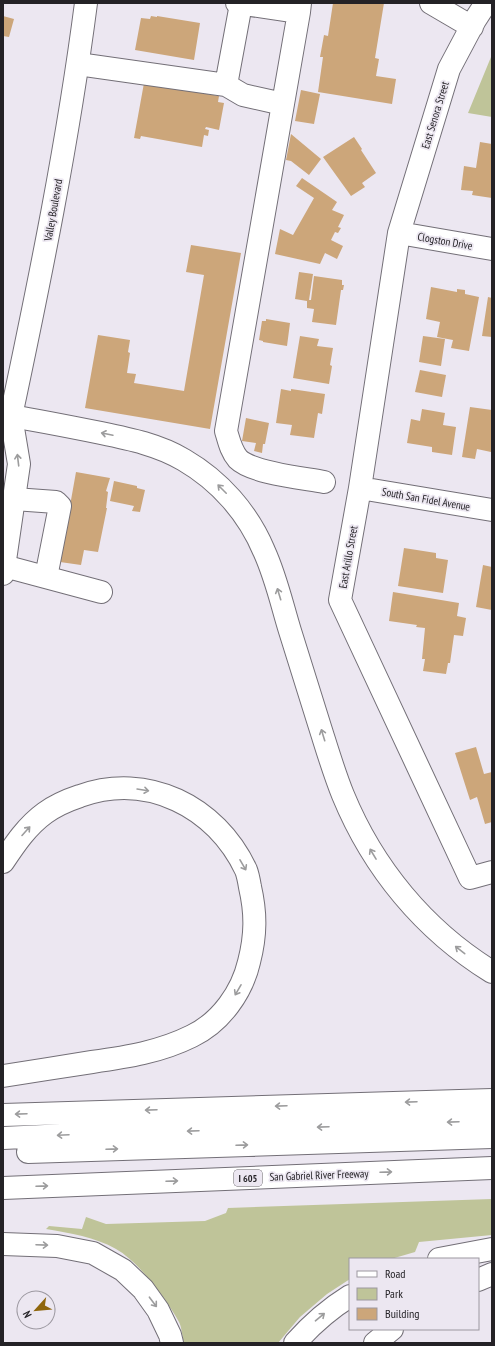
<svg xmlns="http://www.w3.org/2000/svg" width="495" height="1346" font-family="'PT Sans Narrow',sans-serif">
<style>
.green{fill:#bfc499}
.building{fill:#cca67a}
.lines{fill:none;stroke-linecap:round;stroke-linejoin:round}
.minor-casing{stroke:#736f77;stroke-width:24}
.major-casing{stroke:#736f77;stroke-width:24}
.highway-casing{stroke:#736f77;stroke-width:24}
.minor{stroke:#fff;stroke-width:22}
.major{stroke:#fff;stroke-width:22}
.highway{stroke:#fff;stroke-width:22}
.oneway{stroke:#9c9c9d}
.labels{text-anchor:middle;stroke-width:3.5;stroke-linejoin:round;paint-order:stroke}
.shield{fill:#ece7f1;stroke:#605d63;stroke-width:1}
.shield-label{font-size:10px;font-weight:bold;fill:#242226}
.street-label{font-size:11px;fill:#242226;stroke:#ece7f1}
</style>
<rect width="100%" height="100%" fill="#ece7f1"/>
<path class="green" d="M492,56V117L468,113L491,57Z
M492,1199V1235L419,1242L415,1252L391,1259H350V1279L327,1294L300,1317L278,1343H184C182,1336 182,1328 179,1322C167,1300 138,1261 116,1249C95,1237 70,1233 46,1229L49,1226L82,1229L86,1217L106,1224L205,1221L226,1213L228,1208Z"/>
<path class="building" d="M333,3H384L375,58L379,59L376,76L396,79L392,104L318,92L323,57H320L324,35L328,36Z
M3,16L14,19L9,37L3,36Z
M151,16L157,17V16L200,23L194,60L135,50L141,18L150,19Z
M144,83L219,96L218,102L224,103L219,130L206,127L205,129L209,130L208,136L204,135L202,147L141,136L140,139L134,138Z
M301,90L320,94L314,124L295,121Z
M291,134L321,159L309,175L291,161L286,160Z
M354,137L362,149L361,150L376,173L362,183L365,187L351,196L323,157Z
M480,142L492,144V198L472,195L473,191L461,190L464,166L476,168Z
M302,178L337,202L332,210L344,215L338,227L341,228L338,233L335,232L331,240L343,246L337,259L325,253L320,264L275,254L280,229L293,235L314,198L296,186Z
M191,245L241,253L210,429L85,408L98,335L130,340L128,352L130,353L127,373L136,374L134,383L184,391L204,275L186,272Z
M299,272L313,274L309,300H311L314,276L342,280V285H344L343,290H341L336,325L312,322L314,309L307,308V301L295,299Z
M431,287L457,292V289L465,290V294L479,297L469,351L451,348L453,340L437,337L440,322L426,319Z
M488,297L492,298V337L482,336Z
M266,319L290,323L287,346L263,342V341L259,340L262,321H266Z
M300,336L319,339L317,346L333,348L330,365L332,366L329,384L293,378Z
M423,336L445,339L441,366L419,362Z
M420,370L446,375L442,397L415,392Z
M281,389L291,391V389L325,394L322,414L318,413L314,438L290,435L292,425L276,423Z
M470,407L492,410L491,452L477,449L475,459L462,457Z
M422,409L445,413L443,425L456,427L452,455L432,452V447L407,443L411,419L420,421Z
M246,418L269,423L265,444H263L262,453L254,451L256,443L242,441Z
M76,472L110,478L106,491L108,492L106,508H107L98,552L84,550L81,565L60,562Z
M114,481L137,486V488L145,490L140,512L132,511L134,506L110,501Z
M404,548L436,553V558L448,560L443,593L398,586Z
M483,565L492,567V610L476,607Z
M393,592L459,603L457,616L466,618L463,636L454,635L450,663H448L446,674L423,671L425,659H422L425,628L416,627L417,625L389,621Z
M476,747L484,774L492,772V822L485,824L477,797L470,800L455,753Z"/>
<g class="lines">
<g class="minor-casing">
<path id="minor" d="M237,3L299,12L300,3
M431,3L472,27
M486,3L475,20L449,69L399,233L360,488L340,600L470,878L492,872
M299,12L226,431C229,441 231,451 238,459C252,473 303,478 324,482
M78,64L226,85L241,4
M226,85L243,95L283,104
M399,233L492,249
M360,488L492,510
M14,499L56,502L60,506L46,577
M4,566L101,592"/>
</g>
<g class="major-casing">
<path id="major" d="M3,430L11,416C40,279 68,142 86,3
M3,574L19,464L11,416"/>
</g>
<g class="highway-casing">
<path id="highway" d="M11,416C41,421 71,427 101,433C130,439 159,445 184,460C220,481 248,513 264,551C276,577 282,605 290,631C300,663 310,695 320,727C327,749 334,773 343,795C373,868 424,930 492,972
M3,862C15,844 27,826 45,813C56,805 68,800 80,796C147,772 216,806 246,870C248,875 249,881 250,887C256,913 256,935 249,962C242,992 221,1022 192,1036C160,1052 127,1057 92,1062C62,1067 33,1071 3,1076
M3,1115L492,1100
M3,1138L109,1133L492,1121
M28,1152L492,1137
M3,1188L492,1168
M3,1244L57,1246L93,1253L123,1270L143,1289L158,1310L170,1335L172,1343
M439,1259L492,1249
M478,1280L492,1274
M295,1343C311,1325 329,1309 350,1296
M375,1343L392,1329"/>
</g>
<use href="#minor" class="minor"/>
<use href="#major" class="major"/>
<use href="#highway" class="highway"/>
</g>
<defs><path id="oneway-shaft" d="M-6 0H5M1.5-3L5.5 0L1.5 3" fill="none" stroke-width="1.6" stroke-linecap="round" stroke-linejoin="round"/></defs>
<g class="oneway">
<use href="#oneway-shaft" transform="translate(107 434) rotate(-168)"/>
<use href="#oneway-shaft" transform="translate(18 460) rotate(-97)"/>
<use href="#oneway-shaft" transform="translate(222 489) rotate(-135)"/>
<use href="#oneway-shaft" transform="translate(279 594) rotate(-107)"/>
<use href="#oneway-shaft" transform="translate(323 735) rotate(-107)"/>
<use href="#oneway-shaft" transform="translate(143 790) rotate(9)"/>
<use href="#oneway-shaft" transform="translate(26 831) rotate(-48)"/>
<use href="#oneway-shaft" transform="translate(373 854) rotate(-121)"/>
<use href="#oneway-shaft" transform="translate(243 865) rotate(60)"/>
<use href="#oneway-shaft" transform="translate(460 950) rotate(-142)"/>
<use href="#oneway-shaft" transform="translate(238 990) rotate(120)"/>
<use href="#oneway-shaft" transform="translate(411 1102) rotate(178)"/>
<use href="#oneway-shaft" transform="translate(281 1106) rotate(178)"/>
<use href="#oneway-shaft" transform="translate(151 1110) rotate(178)"/>
<use href="#oneway-shaft" transform="translate(21 1114) rotate(178)"/>
<use href="#oneway-shaft" transform="translate(453 1122) rotate(178)"/>
<use href="#oneway-shaft" transform="translate(323 1127) rotate(178)"/>
<use href="#oneway-shaft" transform="translate(193 1131) rotate(178)"/>
<use href="#oneway-shaft" transform="translate(63 1135) rotate(177)"/>
<use href="#oneway-shaft" transform="translate(242 1145) rotate(-2)"/>
<use href="#oneway-shaft" transform="translate(112 1149) rotate(-2)"/>
<use href="#oneway-shaft" transform="translate(386 1172) rotate(-2)"/>
<use href="#oneway-shaft" transform="translate(172 1181) rotate(-2)"/>
<use href="#oneway-shaft" transform="translate(42 1186) rotate(-2)"/>
<use href="#oneway-shaft" transform="translate(42 1245) rotate(2)"/>
<use href="#oneway-shaft" transform="translate(153 1302) rotate(53)"/>
<use href="#oneway-shaft" transform="translate(320 1317) rotate(-40)"/>
</g>
<g class="labels">
<rect class="shield" x="234" y="1170" width="28" height="16" rx="3"/>
<g class="shield-label">
<text x="248" y="1182">I 605</text>
</g>
<g class="street-label">
<text transform="translate(435 115) rotate(-73)" y="4">East Senora Street</text>
<text transform="translate(53 210) rotate(-80)" y="4">Valley Boulevard</text>
<text transform="translate(445 241) rotate(10)" y="4">Clogston Drive</text>
<text transform="translate(426 499) rotate(10)" y="4">South San Fidel Avenue</text>
<text transform="translate(348 557) rotate(-80)" y="4">East Arillo Street</text>
<text transform="translate(319 1175) rotate(-2)" y="4">San Gabriel River Freeway</text>
</g>
</g>
<rect width="495" height="1346" fill="none" stroke="#242226" stroke-width="8"/>
<rect x="349" y="1258" width="130" height="72" fill="#ece7f1" stroke="#9c98a0"/>
<rect x="357" y="1271" width="20" height="6" fill="#ffffff" stroke="#9c98a0"/>
<text x="385" y="1278" font-size="12" fill="#242226">Road</text>
<rect x="357" y="1288" width="20" height="12" fill="#bfc499" stroke="#9c98a0"/>
<text x="385" y="1298" font-size="12" fill="#242226">Park</text>
<rect x="357" y="1308" width="20" height="12" fill="#cca67a" stroke="#9c98a0"/>
<text x="385" y="1318" font-size="12" fill="#242226">Building</text>
<g transform="translate(36 1310) rotate(243)"><circle r="19" fill="#ece7f1" stroke="#9c98a0"/>
<path d="M0-3L7 15L0 10L-7 15Z" fill="#8f660d"/>
<text y="-6" font-size="11" font-weight="bold" text-anchor="middle" fill="#242226">N</text>
</g>
</svg>
